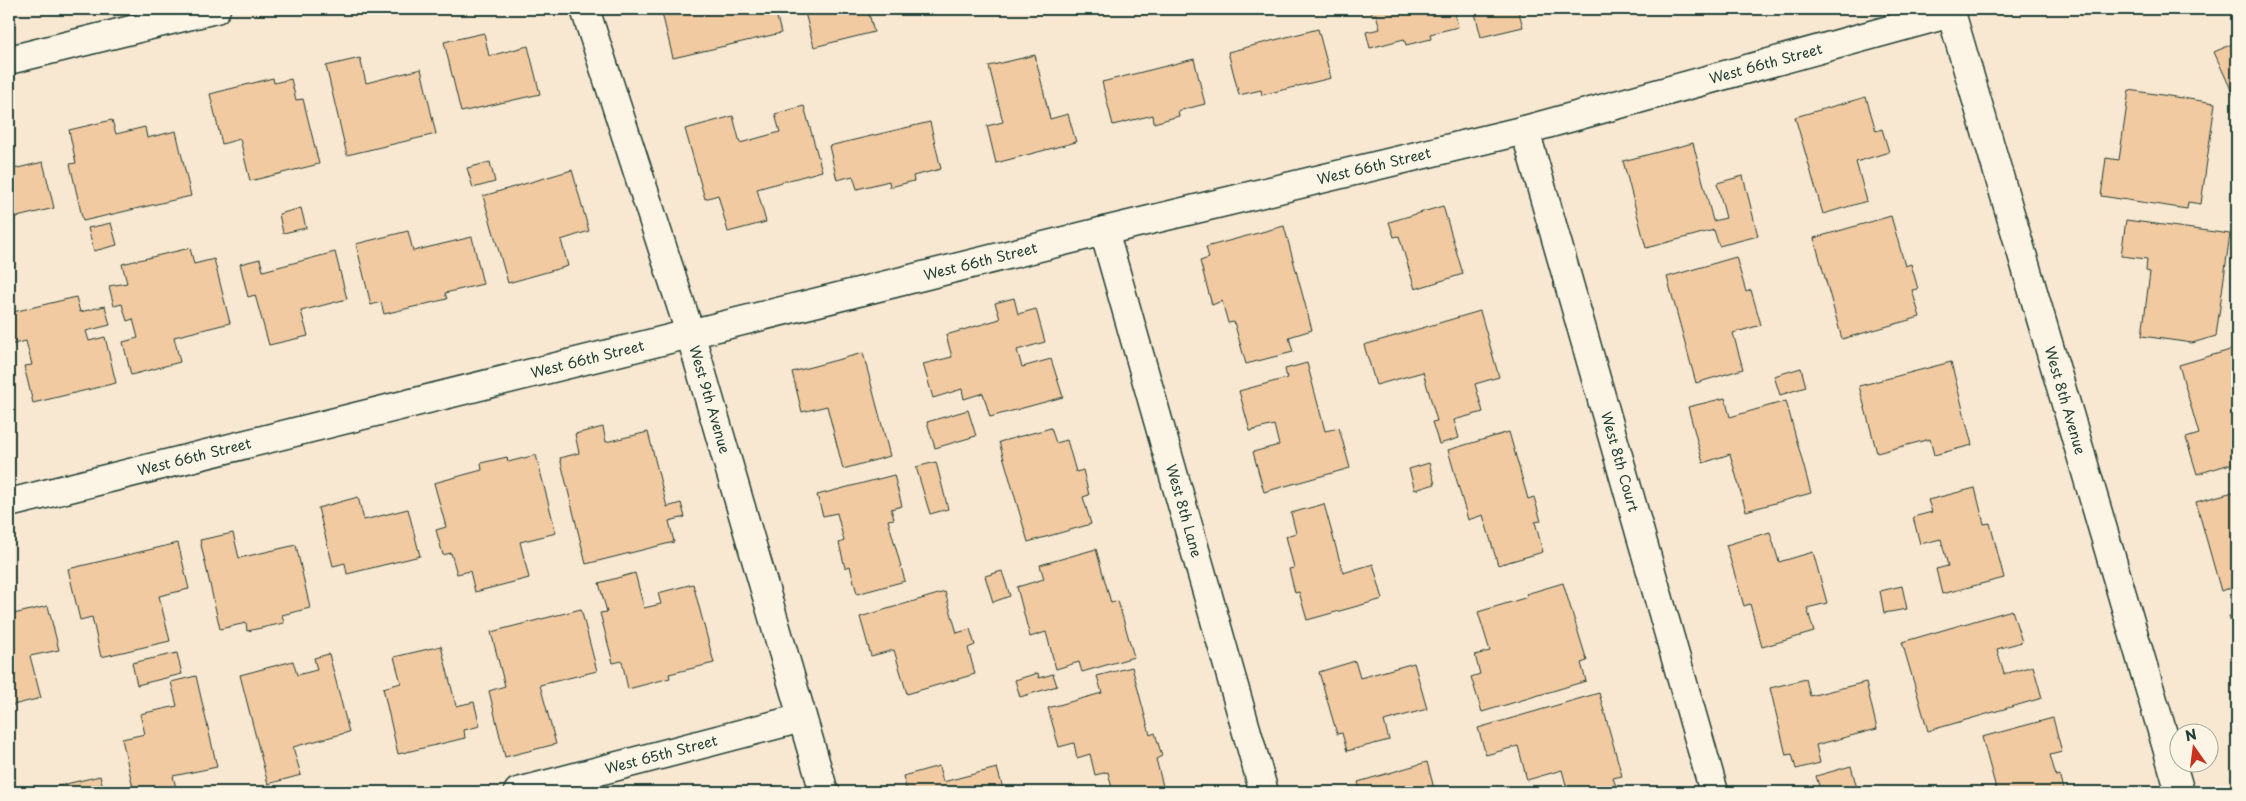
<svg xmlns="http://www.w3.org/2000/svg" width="2246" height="801" font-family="'Playpen Sans',sans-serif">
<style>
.building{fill:#f2caa2;stroke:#1f3d34}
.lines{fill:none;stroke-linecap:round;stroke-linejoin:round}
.minor-casing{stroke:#1f3d34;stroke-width:31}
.minor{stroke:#fcf5e5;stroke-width:28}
.labels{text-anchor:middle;stroke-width:4;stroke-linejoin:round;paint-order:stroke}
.street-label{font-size:14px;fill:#1f3d34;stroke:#fcf5e5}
</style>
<rect width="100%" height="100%" fill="#f9e8d1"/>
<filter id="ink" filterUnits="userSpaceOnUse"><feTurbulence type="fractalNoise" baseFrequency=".02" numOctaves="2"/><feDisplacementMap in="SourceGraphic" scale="10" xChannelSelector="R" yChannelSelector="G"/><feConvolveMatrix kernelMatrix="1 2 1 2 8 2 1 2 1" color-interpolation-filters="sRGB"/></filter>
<g filter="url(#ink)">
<path class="building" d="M661,9H775L781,33L673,58Z
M804,9H873L868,10L874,32L814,47Z
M1371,9H1454L1458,27L1430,34L1431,39L1406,45L1404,39L1370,48L1366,32L1380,29L1376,14L1372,15Z
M1474,9H1518L1523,27L1481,37Z
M1318,29L1331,78L1262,95L1261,90L1239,95L1228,52Z
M484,33L489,56L528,46L540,94L461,112L444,42Z
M2237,42V103L2214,52Z
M1035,55L1050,119L1068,114L1076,142L996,163L987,126L1003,122L989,66Z
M360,58L366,83L421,69L436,134L347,155L326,66Z
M1194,59L1205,104L1178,111L1179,116L1154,123L1153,115L1113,125L1102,82Z
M273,78L274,83L291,79L296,100L303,99L319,164L250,181L240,139L222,144L210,94Z
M2129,90L2215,103L2201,204L2188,202L2187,209L2101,196L2106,158L2119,160Z
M1866,97L1876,131L1882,129L1889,152L1856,162L1867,201L1823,214L1795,117Z
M804,106L822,171L757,189L766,222L728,232L718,195L705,199L685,129L733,116L740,143L780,132L775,114Z
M112,120L116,134L145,127L147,138L176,131L191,196L83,221L70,164L76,163L69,130Z
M930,122L941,169L913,176L914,181L890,187L889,181L857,189L853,176L837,180L829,146Z
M1693,143L1713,221L1726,218L1717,183L1743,176L1758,236L1719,246L1714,230L1646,248L1623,161Z
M43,162L54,208L9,219V170Z
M490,162L495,182L473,188L467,168Z
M572,170L589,231L561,240L568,266L508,283L483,196Z
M1443,206L1463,274L1415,289L1399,236L1394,237L1389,222Z
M301,208L306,228L283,233L279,214Z
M1891,216L1905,266L1911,264L1918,289L1912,290L1920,317L1842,339L1814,238Z
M2126,220L2230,234L2216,336L2192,343L2142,336L2150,272L2146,271L2147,259L2121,256Z
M111,223L117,245L94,251L88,228Z
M1284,226L1312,330L1289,337L1293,352L1246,364L1234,322L1228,323L1222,301L1212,305L1200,261L1209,258L1206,247Z
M408,231L413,251L472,237L483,284L445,293L447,299L384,314L381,302L371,305L356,244Z
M190,248L194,264L214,259L230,323L174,337L180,362L131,375L123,342L138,338L133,319L127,321L122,304L114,306L109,286L127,283L122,264Z
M335,252L347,299L301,311L308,336L269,345L255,295L248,297L240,264L260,259L263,271Z
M1736,257L1746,292L1751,290L1761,325L1733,333L1743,369L1696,383L1667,277Z
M76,297L80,312L105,306L110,325L86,331L89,341L105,337L116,383L33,403L24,366L32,365L26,341L9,345V313Z
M1014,298L1018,314L1036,309L1045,342L1017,350L1022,367L1051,359L1063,397L990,417L983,393L964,399L962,389L933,398L923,364L952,357L946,335L1000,319L995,303Z
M1480,311L1499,377L1475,384L1483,412L1454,420L1459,438L1439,444L1432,422L1437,421L1423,372L1376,385L1364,345Z
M2237,348V462L2197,474L2186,438L2199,434L2179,365Z
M863,353L890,456L843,469L827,406L802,412L792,372Z
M1951,362L1972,445L1934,455L1930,439L1877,453L1859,386Z
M1307,363L1325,431L1339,428L1350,468L1264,492L1253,452L1279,445L1274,425L1250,431L1239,391L1287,378L1285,369Z
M1801,368L1806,387L1780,395L1774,376Z
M1725,398L1730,417L1786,401L1811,493L1746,511L1730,454L1703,463L1688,407Z
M968,410L976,436L935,448L927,422Z
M603,427L606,442L648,432L667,507L681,503L685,517L669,521L674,542L586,564L560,458L579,453L575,434Z
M1051,428L1056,443L1067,440L1076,472L1083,470L1089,495L1083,497L1091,524L1028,542L999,442Z
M1509,432L1528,499L1534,497L1541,521L1535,522L1543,552L1498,565L1483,515L1468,520L1448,450Z
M536,455L556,533L520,542L529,578L475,592L470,571L457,574L451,553L443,555L436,530L446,527L434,483L482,470L481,463L507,457L508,462Z
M936,462L948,509L930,514L916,467Z
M1429,463L1435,484L1415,490L1409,469Z
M894,475L902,506L891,509L894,519L888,520L905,581L857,594L850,566L845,568L839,543L844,541L837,513L823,516L817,495Z
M1975,488L1984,524L1990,523L2004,578L1942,594L1936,569L1948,566L1941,539L1920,544L1913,517L1932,512L1928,500Z
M2237,491V586L2221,591L2196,502Z
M358,497L364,520L408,509L420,556L347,574L345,563L333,566L318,508Z
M1324,504L1343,573L1373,564L1383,599L1307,620L1299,592L1295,593L1289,569L1294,568L1286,536L1296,533L1291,513Z
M1770,532L1779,562L1813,552L1827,603L1807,608L1814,632L1762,647L1750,604L1744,606L1726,545Z
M233,533L239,558L296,545L310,608L282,615L284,623L247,631L246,623L220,629L200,540Z
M178,543L189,589L159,596L170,641L101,657L92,617L80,620L68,569Z
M1096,549L1111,603L1118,601L1134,657L1082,672L1079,662L1056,669L1046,632L1030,637L1017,587L1044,579L1040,565Z
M1002,571L1010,596L993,602L985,576Z
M635,573L644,608L661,604L658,593L693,584L714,663L669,674L670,678L628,689L622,661L613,663L600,613L607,612L599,583Z
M1563,583L1587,661L1581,663L1586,681L1482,712L1471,677L1480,674L1475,655L1490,651L1478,612L1528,597L1526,594Z
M1902,586L1907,609L1884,613L1880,591Z
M945,592L957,633L970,629L975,645L968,648L975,674L907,694L894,650L871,656L860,617Z
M48,606L59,650L30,656L41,698L9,706V615Z
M581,609L597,671L540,685L556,744L505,757L489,691L505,686L491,632Z
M2012,610L2022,642L1997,649L2004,674L2033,666L2042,698L1928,731L1902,642Z
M2237,613V646L2229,616Z
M441,646L456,706L474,702L480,726L464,730L465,738L398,754L383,688L401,683L394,657Z
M177,653L182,674L137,685L132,663Z
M329,654L349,732L293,747L301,775L268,784L240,675L293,661L297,675L317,670L314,658Z
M1355,661L1360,678L1414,663L1427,709L1384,721L1389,740L1347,751L1342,733L1337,734L1319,672Z
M1132,667L1150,735L1155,733L1162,756L1156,759L1164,790L1156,792H1113L1108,772L1095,775L1090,754L1077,758L1074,743L1059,747L1048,708L1102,693L1097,676Z
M1038,673L1039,678L1053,674L1057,686L1020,697L1015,680Z
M196,676L217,767L173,776L177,792H134L122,739L145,734L140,714L177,706L171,682Z
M1806,679L1810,696L1866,682L1877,729L1816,745L1820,763L1796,769L1792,754L1786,755L1770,688Z
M1599,693L1622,776L1613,778L1618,792H1568L1562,770L1527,780L1518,746L1486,755L1478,728Z
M2053,718L2062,752L2050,755L2056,776L2060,775L2065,792H1997L1982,737Z
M1427,762L1435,792H1361L1358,782Z
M939,766L943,782L997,768L1004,792H907L903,776Z
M1851,766L1858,792H1821L1816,776Z
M100,776L104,792H32Z"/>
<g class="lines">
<g class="minor-casing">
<g id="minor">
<path id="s1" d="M585,9L690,333L824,792"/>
<path id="s2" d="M1950,9L2180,792"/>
<path d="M9,60L216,9"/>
<path id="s3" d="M1525,130L1714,792"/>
<path id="s4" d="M1104,231L1264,792"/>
<path id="s5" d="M9,503L1104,231L1525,130L1951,13"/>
<path id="s6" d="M518,792L802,718"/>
</g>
</g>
<use href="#minor" class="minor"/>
</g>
</g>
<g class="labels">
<g class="street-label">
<text dy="5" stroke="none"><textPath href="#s5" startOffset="1811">West 66th Street</textPath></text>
<text dy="5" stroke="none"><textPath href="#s5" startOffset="1406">West 66th Street</textPath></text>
<text dy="5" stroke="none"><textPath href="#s5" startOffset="1001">West 66th Street</textPath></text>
<text dy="5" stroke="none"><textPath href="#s5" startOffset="596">West 66th Street</textPath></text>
<text dy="5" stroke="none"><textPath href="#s1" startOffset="410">West 9th Avenue</textPath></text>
<text dy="5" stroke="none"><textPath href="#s2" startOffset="408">West 8th Avenue</textPath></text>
<text dy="5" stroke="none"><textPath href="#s5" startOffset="191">West 66th Street</textPath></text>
<text dy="5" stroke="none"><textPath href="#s3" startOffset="345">West 8th Court</textPath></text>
<text dy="5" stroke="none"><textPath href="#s4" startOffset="291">West 8th Lane</textPath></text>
<text dy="5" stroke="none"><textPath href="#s6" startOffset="148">West 65th Street</textPath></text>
</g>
</g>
<rect width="2246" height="801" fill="none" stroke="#fcf5e5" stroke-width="30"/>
<rect x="15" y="15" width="2216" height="771" fill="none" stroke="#1f3d34" stroke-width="2" filter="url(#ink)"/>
<g transform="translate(2194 748) rotate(346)"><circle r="24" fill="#fcf5e5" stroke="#a4ab9e"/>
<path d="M0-4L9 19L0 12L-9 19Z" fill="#c8321e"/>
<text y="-8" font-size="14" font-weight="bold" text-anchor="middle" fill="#1f3d34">N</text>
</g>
</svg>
